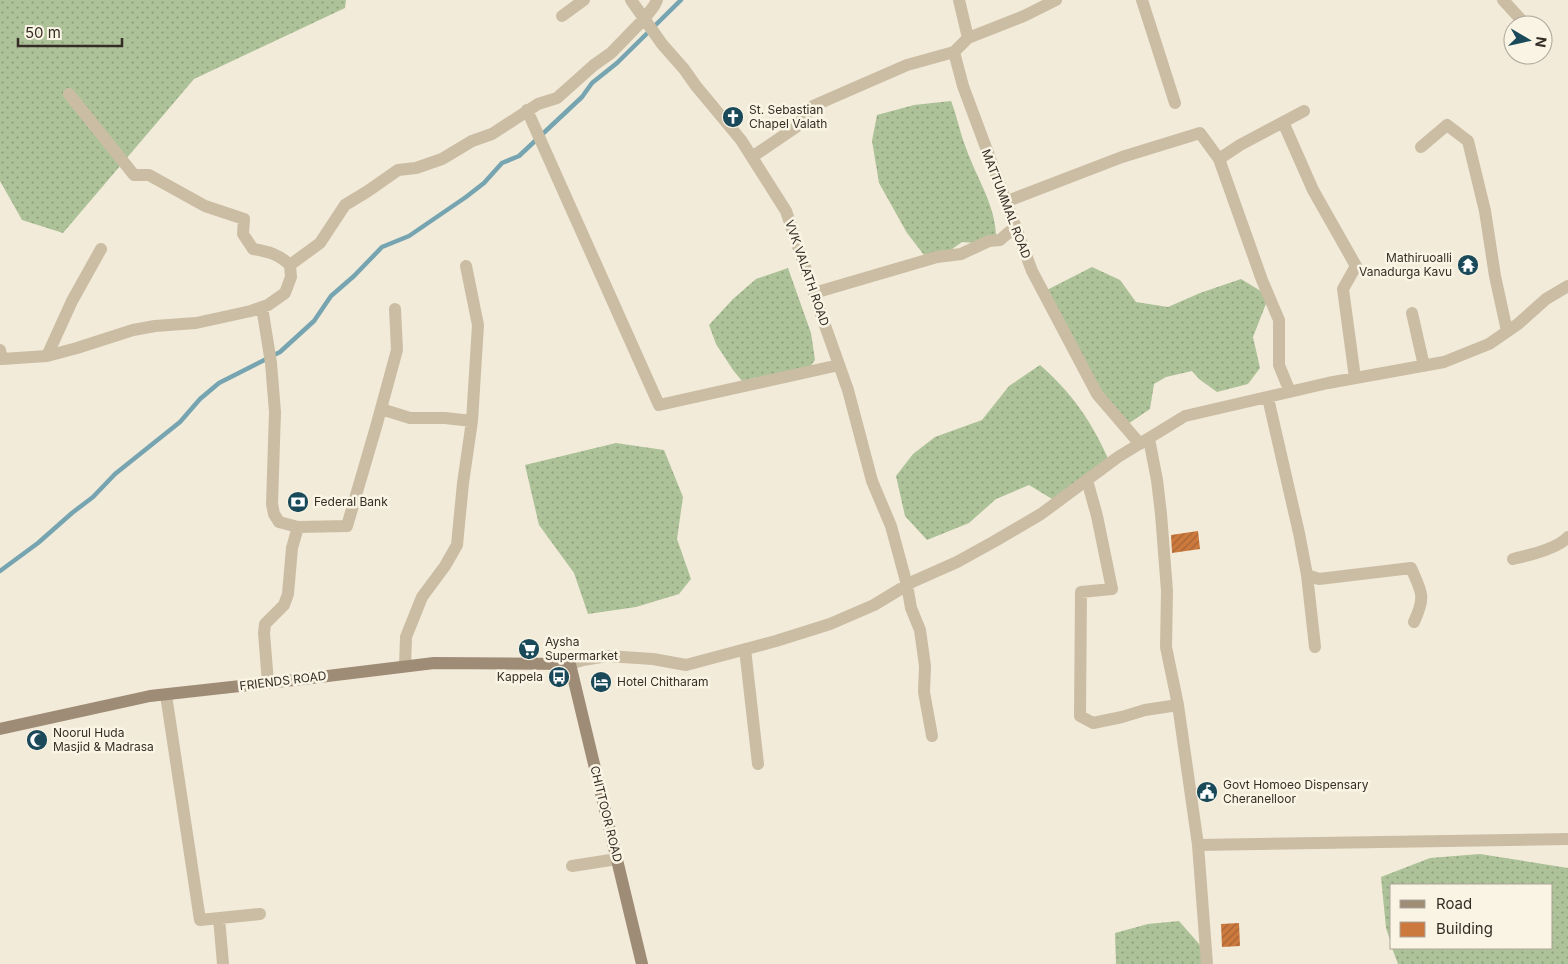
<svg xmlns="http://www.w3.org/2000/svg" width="1568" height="964" font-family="Inter,sans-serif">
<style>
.grass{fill:url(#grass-dots)}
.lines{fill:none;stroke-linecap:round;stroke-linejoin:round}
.stream{stroke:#76a4b1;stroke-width:4.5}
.building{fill:url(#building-hatch)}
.street{stroke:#cbbda4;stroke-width:12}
.secondary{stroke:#9f8c76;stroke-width:12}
.labels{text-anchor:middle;stroke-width:5;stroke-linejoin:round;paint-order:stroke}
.poi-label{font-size:12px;fill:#362e26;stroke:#faf4e5;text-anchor:start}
.street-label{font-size:12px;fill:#362e26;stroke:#faf4e5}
</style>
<defs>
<pattern id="grass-dots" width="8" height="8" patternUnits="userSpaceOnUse" patternTransform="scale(1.25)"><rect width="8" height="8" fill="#adc298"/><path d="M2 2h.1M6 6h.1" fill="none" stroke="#8e9e7c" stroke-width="1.8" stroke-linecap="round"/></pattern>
<pattern id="building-hatch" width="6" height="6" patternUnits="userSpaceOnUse" patternTransform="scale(1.25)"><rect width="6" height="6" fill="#cc793e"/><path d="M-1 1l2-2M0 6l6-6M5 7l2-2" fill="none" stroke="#a66434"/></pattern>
</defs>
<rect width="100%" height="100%" fill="#f2ebd9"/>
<path class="grass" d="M0,0H346L345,8L194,79L63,233L22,220L0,181Z
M951,101C957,116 960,133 966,148C976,177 995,204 996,235L976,243L962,242L941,257L924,255L907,233L879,183L872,141L877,115L914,105Z
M1092,267L1120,280L1136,302L1168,307L1200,293L1241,279L1269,296L1253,337L1260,368L1248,384L1217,392L1199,379L1192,371L1166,377L1154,384L1150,409L1125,426L1109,408L1043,292Z
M788,268L811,333L815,360L806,372L742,381L733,370L716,344L709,325L733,299L756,279Z
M1040,365C1072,393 1093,423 1110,463L1057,502L1029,485L996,499L969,523L927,540L905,516L896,476L913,454L935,437L982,420L1009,386Z
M616,443L664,450L683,497L677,539L691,579L679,594L636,607L588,614L574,573L539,525L525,465Z
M1480,854L1568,868V964H1398L1392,948H1552V885H1392V946L1386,928L1381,877L1430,858Z
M1179,921L1206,952L1201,964H1116L1115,933L1148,924Z"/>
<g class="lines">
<path class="stream" d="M0,571L38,543L72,513L93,497L115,474L180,422L200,399L219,383L280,352L314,321L331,296L354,276L382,247L409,236L466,197L484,183L502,163L519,156L582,97L592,83L617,63L681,0"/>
</g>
<path class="building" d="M1198,531L1200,549L1172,553L1171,535Z
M1239,923L1240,946L1222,947L1221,924Z"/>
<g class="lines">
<path class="street" d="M631,0L662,44L684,69L696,86L741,140L786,211L822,317L848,390L872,481L891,526L907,585L911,608L920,630L925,666L924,692L932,736
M959,0L968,38
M1056,0L1024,16L968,38L954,52L963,86L1032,271L1097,394L1140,444
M1142,0L1175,103
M1503,0L1526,25
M562,16L584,0
M527,110L659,405L839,365
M1283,122L1313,190L1356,266L1343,289L1355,378
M1421,147L1447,125L1468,141L1485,211L1495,276L1507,331
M752,157L796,127L813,106L907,65L954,52
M1219,159L1240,145L1304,111
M1005,202L1122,157L1200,133L1219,159L1262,280L1279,320V365L1290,392
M290,265L320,243L345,205L368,191L398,170L416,168L442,159L472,141L492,134L538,104L557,98L594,65L611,53L644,19L654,6L657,0
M814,293L937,257L961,254L989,241L1000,240L1015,227
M262,307L271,363L275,412L272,504L274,514L279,522L298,527L292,548L288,594L284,605L265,624L264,633L268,683
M1412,313L1424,366
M0,350L2,359L47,356L77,348L133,330L155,326L196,323L251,311L268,305L285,293L291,277L290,265C278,254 270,252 253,249L243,234L244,219L205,206L149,175H134L69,94
M47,356L72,301L101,249
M1268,398L1299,533L1307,575L1319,579L1411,568C1422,593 1426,596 1414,622
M381,409L410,418H445L472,421L478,325L466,266
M1149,439L1157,480L1161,514L1167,591L1166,647L1178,705L1198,845L1207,964
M1087,480L1097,516L1112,589L1081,592L1080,716L1093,723L1122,717L1145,710L1178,705
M298,527L347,526L376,427L397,350L395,309
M1513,559C1529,555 1557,549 1568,537
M1307,575L1315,647
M745,649L758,764
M570,664L583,660L607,656L653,659L686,665L776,641L830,624L874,605L912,582L957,562L995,541L1041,514L1118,457L1185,416L1328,383L1444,362L1489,344L1518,324L1546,299L1568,286
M405,666L406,637L422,597L445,566L457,545L463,483L472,421
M166,695L200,920L260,914
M1198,845L1568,839
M572,866L617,859
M219,918L223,964"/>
<path class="secondary" d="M0,729L150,696L303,679L434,663L570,664L642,964"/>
</g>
<defs>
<g id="church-disc" transform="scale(1.125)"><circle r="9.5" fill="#1a4a59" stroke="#faf4e5"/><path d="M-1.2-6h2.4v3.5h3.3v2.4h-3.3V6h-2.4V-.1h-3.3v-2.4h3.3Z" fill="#fff"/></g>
<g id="temple-disc" transform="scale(1.125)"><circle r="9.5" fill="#1a4a59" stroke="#faf4e5"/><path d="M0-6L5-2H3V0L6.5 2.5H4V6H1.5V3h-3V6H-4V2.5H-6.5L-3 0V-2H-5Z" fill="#fff"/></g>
<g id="bank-disc" transform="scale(1.125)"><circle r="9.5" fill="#1a4a59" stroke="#faf4e5"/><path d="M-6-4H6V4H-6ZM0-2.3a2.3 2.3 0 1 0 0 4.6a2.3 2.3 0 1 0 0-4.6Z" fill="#fff"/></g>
<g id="supermarket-disc" transform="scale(1.125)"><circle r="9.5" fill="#1a4a59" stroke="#faf4e5"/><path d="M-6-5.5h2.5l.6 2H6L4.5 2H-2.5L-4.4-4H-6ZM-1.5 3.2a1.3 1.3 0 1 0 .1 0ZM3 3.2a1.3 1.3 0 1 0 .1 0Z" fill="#fff"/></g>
<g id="bus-disc" transform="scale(1.125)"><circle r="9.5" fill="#1a4a59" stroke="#faf4e5"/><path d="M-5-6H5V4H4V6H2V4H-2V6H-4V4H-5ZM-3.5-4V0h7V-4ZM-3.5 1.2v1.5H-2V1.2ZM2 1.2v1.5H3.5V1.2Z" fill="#fff"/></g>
<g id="hotel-disc" transform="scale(1.125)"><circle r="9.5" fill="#1a4a59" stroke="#faf4e5"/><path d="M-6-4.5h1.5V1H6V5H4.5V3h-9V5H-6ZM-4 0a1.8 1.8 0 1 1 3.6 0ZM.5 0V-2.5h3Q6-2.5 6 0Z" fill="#fff"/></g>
<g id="mosque-disc" transform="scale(1.125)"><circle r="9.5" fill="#1a4a59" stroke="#faf4e5"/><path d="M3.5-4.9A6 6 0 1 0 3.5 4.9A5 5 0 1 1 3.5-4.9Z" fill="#fff"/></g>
<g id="civic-disc" transform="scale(1.125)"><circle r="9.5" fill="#1a4a59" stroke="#faf4e5"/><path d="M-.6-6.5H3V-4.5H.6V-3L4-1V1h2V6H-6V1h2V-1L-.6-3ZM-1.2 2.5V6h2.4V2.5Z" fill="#fff"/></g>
</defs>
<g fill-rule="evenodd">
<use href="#church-disc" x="733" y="117"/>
<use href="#temple-disc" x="1468" y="265"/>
<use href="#bank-disc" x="298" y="502"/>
<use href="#supermarket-disc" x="529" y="649"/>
<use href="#bus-disc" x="559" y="677"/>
<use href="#hotel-disc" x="601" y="682"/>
<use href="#mosque-disc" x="37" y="740"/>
<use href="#civic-disc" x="1207" y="792"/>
</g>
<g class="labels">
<g class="poi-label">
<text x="749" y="114">St. Sebastian<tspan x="749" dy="14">Chapel Valath</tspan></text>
<text x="1452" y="262" text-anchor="end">Mathiruoalli<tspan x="1452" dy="14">Vanadurga Kavu</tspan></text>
<text x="314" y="506">Federal Bank</text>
<text x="545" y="646">Aysha<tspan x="545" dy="14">Supermarket</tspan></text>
<text x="543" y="681" text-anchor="end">Kappela</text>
<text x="617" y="686">Hotel Chitharam</text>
<text x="53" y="737">Noorul Huda<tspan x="53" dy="14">Masjid &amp; Madrasa</tspan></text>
<text x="1223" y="789">Govt Homoeo Dispensary<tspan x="1223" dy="14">Cheranelloor</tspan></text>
</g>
<g class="street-label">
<text transform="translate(1006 204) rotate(69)" y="4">MATTUMMAL ROAD</text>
<text transform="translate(807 273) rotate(71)" y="4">VVK VALATH ROAD</text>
<text transform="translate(283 681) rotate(-7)" y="4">FRIENDS ROAD</text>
<text transform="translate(606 814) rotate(76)" y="4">CHITTOOR ROAD</text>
</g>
</g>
<rect x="1390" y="884" width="162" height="65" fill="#faf4e5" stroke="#aca599"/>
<rect x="1400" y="900" width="25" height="8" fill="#9f8c76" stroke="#aca599"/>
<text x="1436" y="909" font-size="15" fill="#362e26">Road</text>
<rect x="1400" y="922" width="25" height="15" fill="#cc793e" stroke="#aca599"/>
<text x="1436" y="934" font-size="15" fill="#362e26">Building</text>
<g transform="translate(1528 40) rotate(99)"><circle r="24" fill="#faf4e5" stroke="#aca599"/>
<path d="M0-4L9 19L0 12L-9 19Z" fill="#1a4a59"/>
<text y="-8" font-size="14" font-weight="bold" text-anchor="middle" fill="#362e26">N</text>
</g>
<path d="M18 38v8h104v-8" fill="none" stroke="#362e26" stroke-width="2.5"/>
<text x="25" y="38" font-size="15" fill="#362e26" stroke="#faf4e5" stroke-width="4" paint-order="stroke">50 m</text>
</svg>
